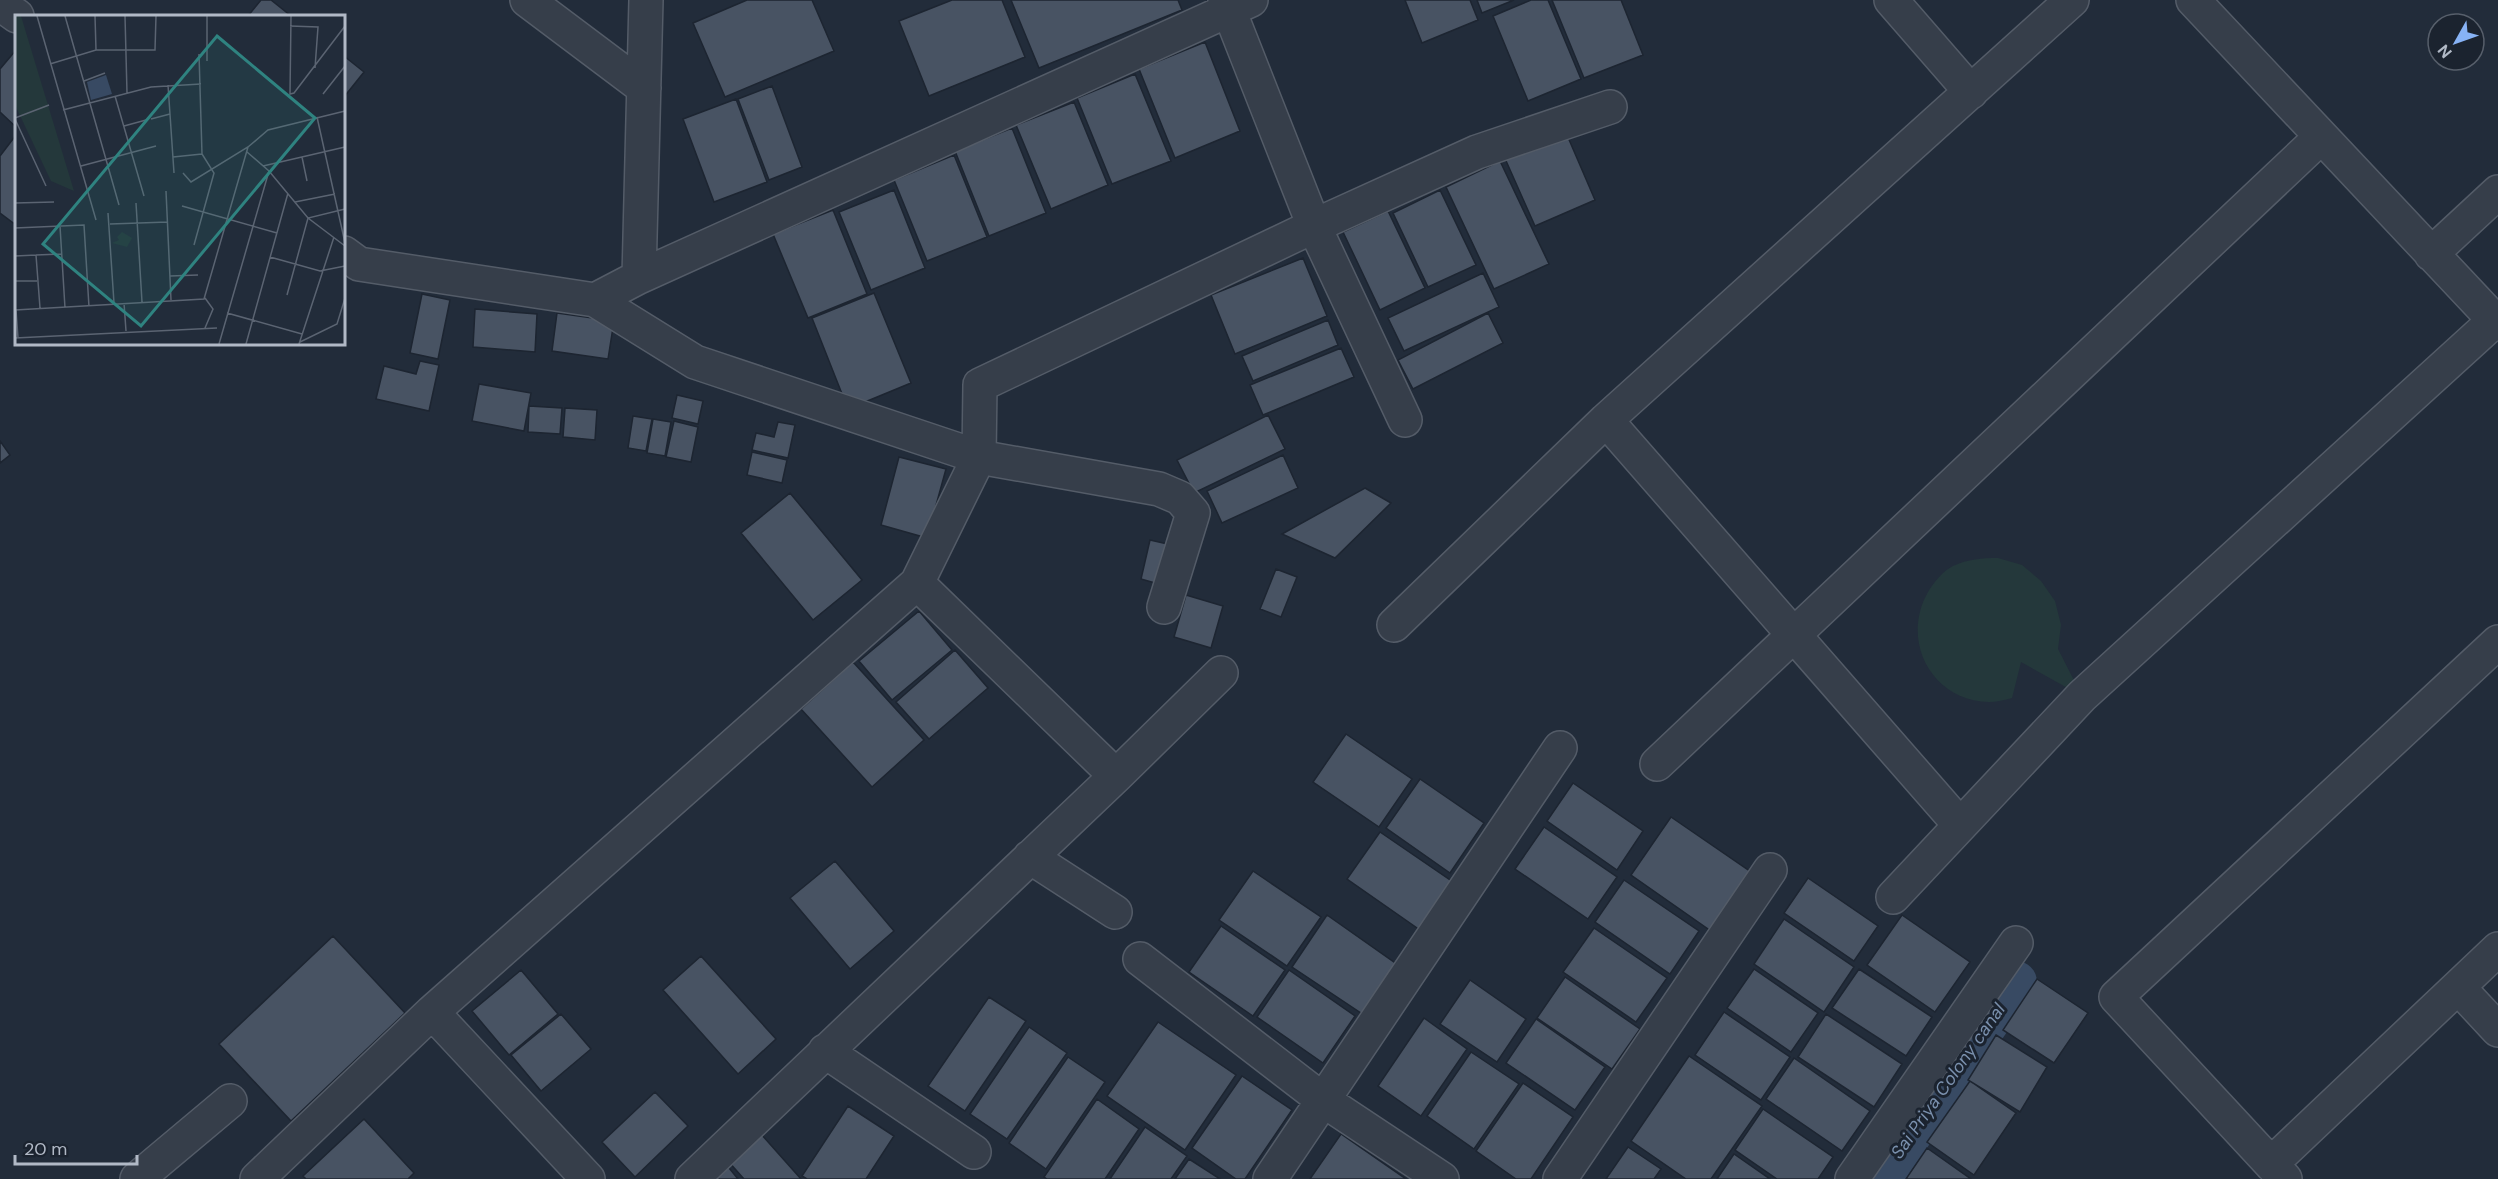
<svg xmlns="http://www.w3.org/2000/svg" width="2498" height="1179" font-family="'DM Sans',sans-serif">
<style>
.green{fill:#24383b}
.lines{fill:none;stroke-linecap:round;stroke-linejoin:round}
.canal{stroke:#384a63;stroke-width:42}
.building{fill:#485363;stroke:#1d2531;stroke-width:1.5}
.street-casing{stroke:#545c68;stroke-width:36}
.street{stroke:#363e4a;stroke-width:33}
.labels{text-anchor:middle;stroke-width:6;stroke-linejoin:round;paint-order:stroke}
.water-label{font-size:18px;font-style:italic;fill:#7a90ad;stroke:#1b232f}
.inset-road{fill:none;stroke:#5b6472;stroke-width:1.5}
.view{fill:#2f8380;fill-opacity:0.15;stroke:#2f8380;stroke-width:3}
.inset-edge{fill:none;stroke:#b1b9c6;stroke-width:3}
</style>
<rect width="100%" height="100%" fill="#222c3a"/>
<path class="green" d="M1998,558L2022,565L2041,581L2055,601L2061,625L2058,649L2082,696L2021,662L2012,698C2005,700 1996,702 1989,702C1932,701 1900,641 1928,592C1934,582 1943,571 1953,566C1968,559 1982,558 1998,558Z"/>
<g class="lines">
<path class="canal" d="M1880,1179L2016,982"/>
</g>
<path class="building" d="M261,0H271L291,16H248Z
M747,0H812L834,51L725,97L693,23Z
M952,0H1002L1025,57L929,96L899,21Z
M1011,0H1178L1182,10L1039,68Z
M1405,0H1470L1478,20L1422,43Z
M1477,0H1514L1482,13Z
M1531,0H1548L1581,79L1528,101L1493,16Z
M1552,0H1621L1643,55L1584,78Z
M1205,42L1240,131L1175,158L1139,69Z
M16,50V127L0,112V69Z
M344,56L364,72L344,97Z
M1135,74L1171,161L1112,184L1077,98Z
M772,86L802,167L769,180L738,99Z
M736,99L767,182L714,202L683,119Z
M1074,102L1108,185L1051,209L1016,125Z
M1012,128L1046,213L989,236L955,151Z
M1564,128L1595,200L1535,226L1503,154Z
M16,135V225L0,213V156Z
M954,155L987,237L927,261L894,180Z
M1500,161L1549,264L1494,289L1446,187Z
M894,190L925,268L871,290L839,212Z
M1440,190L1476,265L1428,287L1393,213Z
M833,210L867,294L808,318L773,234Z
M1388,211L1425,288L1380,310L1343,232Z
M1303,258L1327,316L1235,354L1211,295Z
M1483,273L1499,307L1404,351L1388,318Z
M874,293L911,383L848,409L812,318Z
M422,294L450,300L438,359L410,353Z
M475,309L537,314L535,352L473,347Z
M557,313L614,321L608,359L552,351Z
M1488,313L1503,343L1413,389L1398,360Z
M1328,320L1338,345L1253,381L1242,356Z
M1341,348L1354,377L1263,415L1250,385Z
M420,361L439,365L429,411L376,399L384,366L416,374Z
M479,384L531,393L524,431L472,421Z
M677,395L703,401L698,424L672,418Z
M529,406L562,408L560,434L528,432Z
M565,408L597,410L595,440L563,437Z
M1268,415L1285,449L1194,493L1177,460Z
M633,416L652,419L646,451L628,448Z
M653,419L671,422L665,456L647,453Z
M674,421L698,427L691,462L666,457Z
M778,422L795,425L788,458L752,450L756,433L774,437Z
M0,441L10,455L0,463Z
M752,452L787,460L782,483L747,475Z
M1283,455L1298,488L1222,523L1207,491Z
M899,457L946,469L927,538L881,525Z
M1365,488L1391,503L1335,558L1282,534Z
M790,493L862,580L813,620L741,533Z
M1150,540L1172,545L1162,585L1141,579Z
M1276,569L1297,577L1281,617L1260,609Z
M1186,595L1223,606L1211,648L1174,637Z
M919,611L952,650L892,700L859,661Z
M955,650L988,688L929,739L896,702Z
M853,662L924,740L872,787L801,709Z
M1346,734L1412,779L1379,827L1313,782Z
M1420,779L1484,823L1450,873L1386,828Z
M1573,783L1643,831L1617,870L1547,821Z
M1671,817L1751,872L1711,931L1631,875Z
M1544,827L1617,877L1588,919L1515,869Z
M1380,832L1453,882L1420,930L1347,879Z
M835,861L894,931L850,969L790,898Z
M1253,871L1321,917L1287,966L1219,920Z
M1808,878L1878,926L1854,961L1784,913Z
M1624,880L1699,931L1670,974L1595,922Z
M1327,915L1398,965L1364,1015L1292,967Z
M1902,915L1970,962L1935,1012L1867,965Z
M1784,919L1854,967L1824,1012L1754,964Z
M1221,926L1285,970L1253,1016L1189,972Z
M1594,928L1667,978L1636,1022L1563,972Z
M333,936L405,1013L291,1121L219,1044Z
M701,956L776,1039L738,1074L663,990Z
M1754,969L1818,1013L1791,1052L1727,1008Z
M1859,969L1932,1017L1906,1056L1832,1008Z
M521,970L558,1014L509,1055L472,1011Z
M1289,970L1355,1016L1323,1063L1257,1017Z
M1565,977L1640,1029L1612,1069L1537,1018Z
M2037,979L2088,1013L2054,1063L2003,1030Z
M1470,980L1526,1019L1497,1062L1440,1024Z
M989,997L1026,1021L965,1111L928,1086Z
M1724,1012L1790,1057L1761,1100L1695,1055Z
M561,1014L591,1049L541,1091L511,1055Z
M1826,1014L1902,1064L1874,1107L1798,1057Z
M1424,1018L1467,1049L1421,1116L1378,1086Z
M1536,1019L1605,1067L1575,1110L1506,1063Z
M1158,1022L1236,1075L1185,1150L1107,1096Z
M1029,1027L1067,1053L1007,1139L970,1114Z
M1996,1035L2047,1067L2020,1112L1968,1080Z
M1471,1052L1519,1084L1474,1149L1427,1116Z
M1689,1056L1762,1106L1711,1179H1686L1631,1141Z
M1068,1057L1105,1082L1046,1169L1009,1143Z
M1794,1058L1870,1111L1842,1151L1766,1099Z
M1242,1076L1292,1110L1245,1179H1236L1192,1148Z
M1970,1081L2016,1113L1974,1175L1927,1142Z
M1523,1083L1573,1117L1531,1179H1516L1476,1151Z
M655,1092L688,1126L635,1177L602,1142Z
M1097,1099L1139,1129L1105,1179H1047L1044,1177Z
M848,1106L894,1136L866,1179H807L802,1176Z
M1763,1109L1833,1157L1818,1179H1777L1735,1150Z
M364,1119L414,1173L408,1179H306L303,1176Z
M1145,1127L1187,1156L1171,1179H1110Z
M760,1133L801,1179H744L728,1161Z
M1341,1134L1406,1179H1310Z
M1628,1147L1661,1169L1654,1179H1606Z
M1927,1148L1971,1179H1906Z
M1734,1154L1770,1179H1717Z
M1189,1159L1220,1179H1175Z
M725,1163L738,1179H707Z"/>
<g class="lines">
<g class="street-casing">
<path id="street" d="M527,0L644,88
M1225,0L1314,226L1405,420
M1891,0L1971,92
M2193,0L2498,324
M0,4L17,16
M344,253L359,264L595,300L695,362L979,457L1159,489L1180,498L1193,513L1164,607
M2431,254L2498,192
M639,277L646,0
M595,300L639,277L1251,0
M1606,420L1960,825
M917,583L1116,776
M1394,625L1606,420L2072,0
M1657,764L2321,137
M1030,857L1115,912
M1893,897L2082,696L2494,321
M1140,959L1323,1100L1442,1179
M2458,987L2498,1030
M432,1012L588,1179
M825,1051L974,1152
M2271,1164L2498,949
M137,1179L230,1101
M257,1179L432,1012L917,583L979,457L980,385L1314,226L1477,152L1610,107
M692,1179L1116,776L1221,673
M1270,1179L1560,748
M1560,1179L1770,870
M1852,1179L2016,943
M2285,1179L2116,997L2498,642"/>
</g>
<use href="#street" class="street"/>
</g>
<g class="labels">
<g class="water-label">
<text transform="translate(1948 1081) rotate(-55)" y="6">Sai Priya Colony canal</text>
</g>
</g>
<g transform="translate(15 15)">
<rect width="330" height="330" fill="#222c3a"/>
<path d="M0,1H6L59,176L36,166L0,90ZM107,217L117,223L112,232L97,228L104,225L102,222Z" fill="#24383b"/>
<path d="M91,60L97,79L76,85L72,67Z" fill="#384a63"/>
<path class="inset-road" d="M22,1L81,205M50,1L104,190M80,1L81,35M110,1L112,78M192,1V46M276,1L275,79L279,78L330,11M275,11L303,12L300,53M35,49L81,35H140L141,1M69,66L90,58M153,70L159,158M308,79L330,51M100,81L129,181M48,95L136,72L186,69M302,102L330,228M0,103L34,90M0,104L31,171M136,104L155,99M109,111L131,105M232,137L254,156L293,203L330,231M158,142L187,139M287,142L292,166M66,151L141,131M248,151L330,132M168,158L176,167L233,132L253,115L330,96M151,176L156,285M280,187L320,179M0,188L39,187M121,188L127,287M167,191L262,218M93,198L99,288M95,209L153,207M45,211L50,293M0,213L69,210L74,292M179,230L199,158L187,139L184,39M21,240L46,239M0,241L21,240L25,293M255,242L305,256L330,251M155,261L183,260M0,266H22M272,280L293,203L330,194M109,288L111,316M0,295L189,284L233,132M1,295L3,323M212,298L287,319M190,313L198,294L190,283M0,323L202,313M285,327L322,309L330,283M204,329L254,156M231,329L273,178M284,329L319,222"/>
<path class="view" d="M202,21L300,103L126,311L28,229Z"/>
<rect width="330" height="330" class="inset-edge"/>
</g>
<g transform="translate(2456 42) rotate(230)"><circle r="28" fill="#1b232f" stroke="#575f6b" stroke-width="1.5"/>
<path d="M0-4.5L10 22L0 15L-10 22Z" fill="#87b2f5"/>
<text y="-9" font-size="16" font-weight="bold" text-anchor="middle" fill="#b1b9c6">N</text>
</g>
<path d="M15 1155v9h122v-9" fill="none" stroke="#b1b9c6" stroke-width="3"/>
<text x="24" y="1155" font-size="18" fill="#b1b9c6" stroke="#1b232f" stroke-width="4.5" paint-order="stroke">20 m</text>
</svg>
